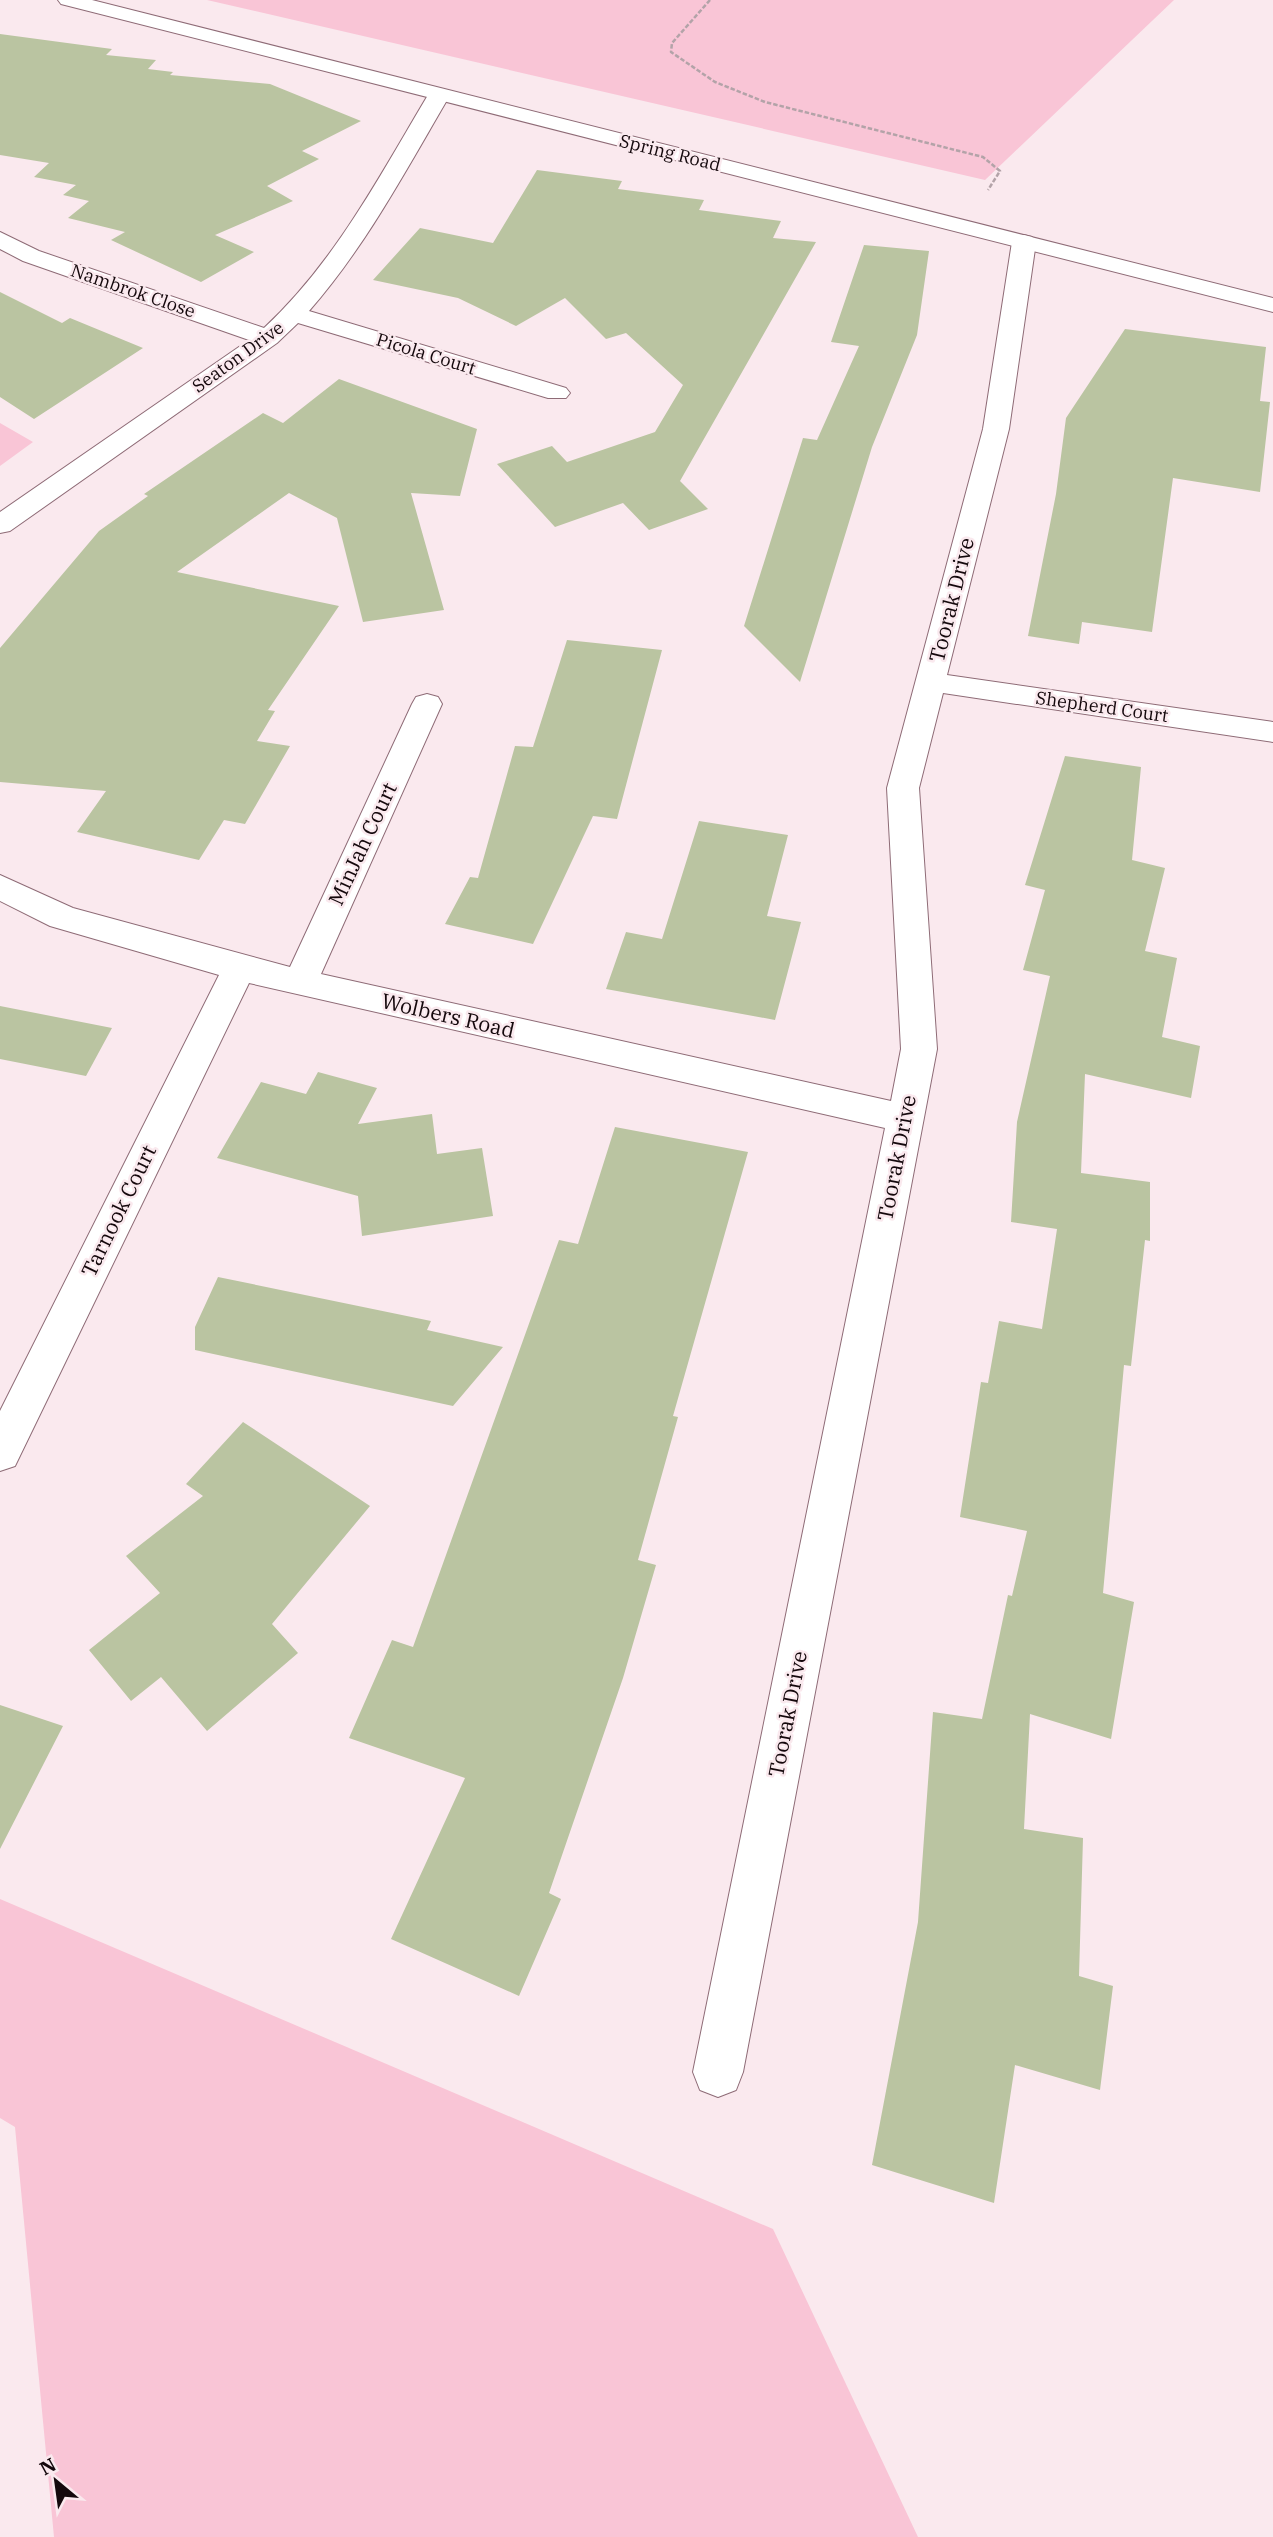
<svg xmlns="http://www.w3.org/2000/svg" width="1273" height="2537" font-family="'IBM Plex Serif',serif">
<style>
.green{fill:#f9c5d6}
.building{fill:#bac4a1}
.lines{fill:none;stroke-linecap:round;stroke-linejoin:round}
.minor-casing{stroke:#8e6b76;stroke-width:2}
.secondary-casing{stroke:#8e6b76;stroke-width:2}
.path{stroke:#b3a3a8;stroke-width:2.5;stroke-dasharray:4.5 2;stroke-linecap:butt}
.minor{fill:#fff;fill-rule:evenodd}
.secondary{fill:#fff;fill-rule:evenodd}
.labels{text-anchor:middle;stroke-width:5;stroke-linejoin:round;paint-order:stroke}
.far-street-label{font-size:18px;fill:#14080c;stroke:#fae9ee}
.street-label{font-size:21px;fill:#14080c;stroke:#fae9ee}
</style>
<rect width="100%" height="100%" fill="#fae9ee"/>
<path class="green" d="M207,0H1174L985,180Z
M0,423L33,442L0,466Z
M0,1899L773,2229L918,2537H54L15,2127L0,2118Z"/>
<path class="building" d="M0,34L112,49L106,55L156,60L148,69L173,72L170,75L270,84L361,121L302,151L319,159L267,186L293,201L215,235L254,252L201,282L111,240L125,232L68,218L89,201L63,195L76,185L34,177L49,163L0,155Z
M537,170L622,181L618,189L704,200L699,210L781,221L773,238L816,242L680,481L708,509L649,530L623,503L555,527L497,464L552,446L567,462L655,432L683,385L626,333L606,339L565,298L516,326L458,298L373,280L420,228L493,243Z
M864,245L929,251L917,335L872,447L800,682L744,626L803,438L817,440L859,346L831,342Z
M0,292L62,323L70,318L143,348L34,419L0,397Z
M1125,329L1266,347L1260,401L1270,402L1260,492L1173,478L1152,632L1082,622L1079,644L1028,636L1056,494L1066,418Z
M339,379L477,429L460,496L411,493L444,610L363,622L337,518L289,493L177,572L339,606L268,710L275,711L257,741L290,746L245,824L224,820L199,860L77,832L106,791L0,782V648L99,531L148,496L144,494L263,413L283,423Z
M567,640L662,650L617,819L593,816L533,944L445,924L470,877L478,878L515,746L533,747Z
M1065,756L1141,767L1132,860L1165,868L1145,951L1177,958L1162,1037L1200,1046L1191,1098L1085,1074L1081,1173L1150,1182V1241L1145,1240L1131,1366L1124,1365L1103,1593L1134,1602L1111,1739L1030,1714L1024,1829L1083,1838L1079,1976L1113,1986L1100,2090L1015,2065L994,2203L872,2165L918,1922L933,1712L982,1719L1008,1595L1012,1596L1027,1531L960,1517L981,1382L988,1383L999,1321L1042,1329L1057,1229L1011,1222L1017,1122L1050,976L1023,970L1045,890L1025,885Z
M699,821L788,835L767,916L801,922L775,1020L606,989L626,932L662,939Z
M0,1006L112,1028L86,1076L0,1059Z
M318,1072L377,1088L358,1124L432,1114L437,1154L482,1148L493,1216L362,1236L358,1196L217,1158L261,1082L306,1094Z
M615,1127L748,1152L673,1416L678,1417L638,1560L656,1565L623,1678L549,1893L561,1899L519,1996L391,1939L465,1778L349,1738L392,1640L413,1647L559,1240L578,1244Z
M218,1277L431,1321L427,1330L503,1347L453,1406L195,1350V1327Z
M243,1422L370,1506L272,1624L298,1653L207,1731L161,1677L131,1701L89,1650L160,1593L126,1556L203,1496L186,1484Z
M0,1705L63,1726L0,1849Z"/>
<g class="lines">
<g class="minor-casing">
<path id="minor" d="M439,89L450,95C406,170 366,246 309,311L566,388L570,393L566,398H548L298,323L277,343L10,531L0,533V512L249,340L23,261L0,249V232L39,251L264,328C335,262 379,177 428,95Z
M1024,235L1032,237L1036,242L1009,429L947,675L1273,722V742L943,693L919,788L937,1049L743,2072L736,2090L718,2097L700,2090L693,2072L885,1128L249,983L15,1466L0,1471V1411L219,975L50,926L0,901V875L73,908L290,967L412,704L416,697L427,694L438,697L442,704L321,974L891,1101L901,1049L887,788L983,429L1012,242L1016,237Z"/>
</g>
<g class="secondary-casing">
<path id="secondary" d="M58,0H92L1273,298V312L61,4Z"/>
</g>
<path class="path" d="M710,0L672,43L671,52L715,82L765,102L983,157L1000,171L988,190"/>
<use href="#minor" class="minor"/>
<use href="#secondary" class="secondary"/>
</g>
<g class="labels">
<g class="far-street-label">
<text transform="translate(670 153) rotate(14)" y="6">Spring Road</text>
<text transform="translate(133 291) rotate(19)" y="6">Nambrok Close</text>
<text transform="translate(426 354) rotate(17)" y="6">Picola Court</text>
<text transform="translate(238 357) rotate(-36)" y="6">Seaton Drive</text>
<text transform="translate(1102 707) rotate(8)" y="6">Shepherd Court</text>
</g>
<g class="street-label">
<text transform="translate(952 600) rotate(-76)" y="7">Toorak Drive</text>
<text transform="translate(363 844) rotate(-65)" y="7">MinJah Court</text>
<text transform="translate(448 1016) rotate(13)" y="7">Wolbers Road</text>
<text transform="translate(897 1158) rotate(-79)" y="7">Toorak Drive</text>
<text transform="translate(119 1211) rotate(-64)" y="7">Tarnook Court</text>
<text transform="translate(788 1714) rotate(-79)" y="7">Toorak Drive</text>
</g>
</g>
<g transform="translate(56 2481) rotate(331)" stroke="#fae9ee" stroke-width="5" paint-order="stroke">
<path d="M0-5L12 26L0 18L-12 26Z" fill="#14080c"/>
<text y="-10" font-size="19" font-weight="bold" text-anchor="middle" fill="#14080c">N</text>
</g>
</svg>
